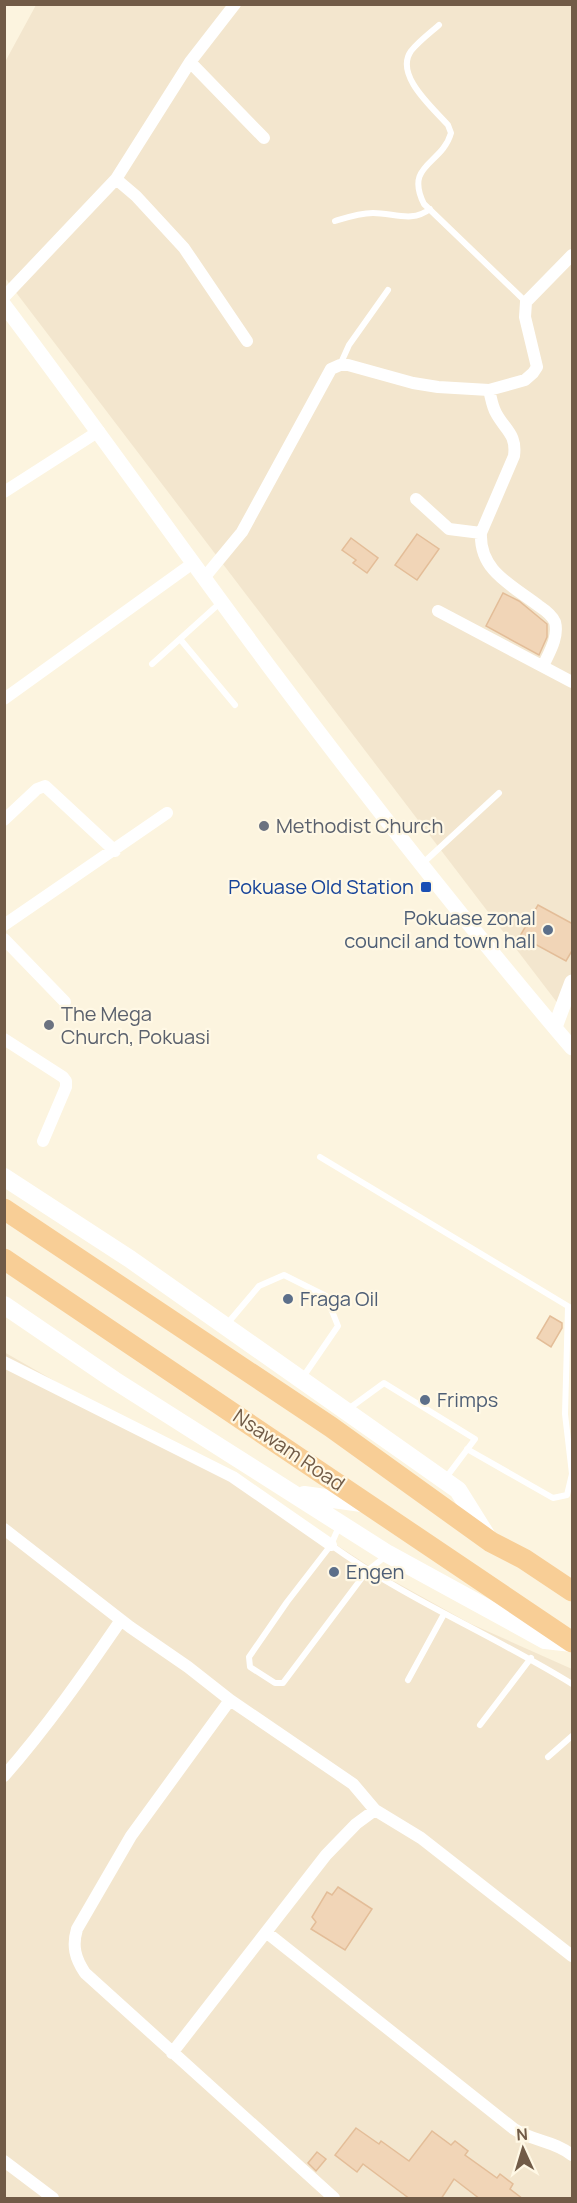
<svg xmlns="http://www.w3.org/2000/svg" width="577" height="2203" font-family="Manrope,sans-serif">
<style>
.residential{fill:#f3e6ce}
.building{fill:#f1d5b7;stroke:#e3bd98;stroke-width:1.5}
.lines{fill:none;stroke-linecap:round;stroke-linejoin:round}
.service{stroke:#fff;stroke-width:6}
.minor{stroke:#fff;stroke-width:12}
.tertiary{stroke:#fff;stroke-width:15}
.secondary{stroke:#fff;stroke-width:18}
.trunk{stroke:#f8ce96;stroke-width:21}
.worship-dot{fill:#6b7280;stroke:#fff8e5;stroke-width:2}
.transit-dot{fill:#1a4fb4;stroke:#fff8e5;stroke-width:2}
.service-dot{fill:#5c6f8a;stroke:#fff8e5;stroke-width:2}
.labels{text-anchor:middle;stroke-width:4.5;stroke-linejoin:round;paint-order:stroke}
.worship-label{font-size:20px;fill:#5b616d;stroke:#fff8e5;text-anchor:start}
.transit-label{font-size:20px;fill:#164399;stroke:#fff8e5;text-anchor:end}
.service-label{font-size:20px;fill:#4e5e75;stroke:#fff8e5;text-anchor:start}
.street-label{font-size:20px;fill:#715b47;stroke:#fff8e5}
</style>
<rect width="100%" height="100%" fill="#fcf4df"/>
<path class="residential" d="M36,5H572V985L562,1009L5,278V62Z
M4,1352L306,1525L381,1574L469,1623L572,1669V2198H5Z"/>
<path class="building" d="M417,534L439,549L417,580L395,565Z
M351,538L378,558L367,573L353,563L356,560L342,550Z
M503,593L519,601L547,624V637L539,655L486,626Z
M538,905L573,924V949L566,961L520,936Z
M550,1316L562,1323V1328L551,1347L537,1338Z
M338,1887L372,1909L345,1950L311,1929L316,1922L312,1917L327,1892L332,1895Z
M356,2128L379,2144L381,2141L409,2161L432,2131L451,2145L455,2141L468,2151L465,2155L497,2178L500,2174L513,2184L510,2189L523,2199H480L454,2179L441,2199H410L363,2164L357,2172L335,2155Z
M317,2152L326,2159L316,2171L308,2163Z"/>
<g class="lines">
<path class="service" d="M439,25C430,33 419,41 411,51C394,75 433,108 448,125L451,133C442,165 404,164 424,204L526,302
M335,221C348,217 360,213 373,213C394,213 412,223 430,209
M340,365L349,345L388,290
M180,639L235,705
M152,664L221,602
M422,864L499,793
M320,1157L571,1308
M227,1324L259,1286L284,1275L326,1296L338,1326L303,1377
M347,1410L384,1383L475,1439L445,1479
M467,1449L553,1498L567,1495L572,1474L565,1414L568,1308
M340,1524L331,1545L287,1602L249,1657L250,1667L275,1683H283L367,1571L386,1556
M331,1545C407,1600 493,1635 572,1684
M408,1680L444,1614
M480,1725L531,1658
M548,1757L572,1736"/>
<path class="minor" d="M190,62L264,138
M116,179L136,196L184,248L247,341
M4,297L116,179L190,62L235,4
M489,390C491,397 492,406 496,413C505,430 517,434 514,456L481,533C479,571 512,585 539,606C545,610 552,615 555,622C559,637 549,653 543,666
M4,492L99,431
M416,499L449,529L481,533
M204,578L242,532L331,369L340,365H348L413,383L438,387L489,390L525,380L533,373L537,367L525,317L526,302L572,255
M438,611L572,682
M4,699L193,563
M4,820L37,789L45,786L115,851
M4,925L167,813
M4,939L65,1002
M4,1039L63,1077L66,1081V1087L43,1141
M4,1362L233,1477L331,1545
M4,1529L130,1627L188,1667L230,1700L353,1784L375,1810L421,1838L572,1956
M230,1700L131,1836L77,1929C72,1946 75,1958 85,1973L334,2198
M4,1776C47,1727 84,1674 121,1620
M266,1932L514,2129C532,2141 555,2141 572,2155
M172,2053L326,1855L356,1824L375,1810
M4,2161L53,2198"/>
<path class="tertiary" d="M4,305C96,427 183,551 274,673C370,801 469,927 572,1048
M555,1027L572,982"/>
<path class="secondary" d="M4,1177L130,1259L458,1490L488,1538
M4,1305L114,1380L388,1554L545,1640L572,1643
M304,1495L369,1504"/>
<path class="trunk" d="M4,1209L331,1427L491,1542L524,1559L572,1591
M4,1259L572,1642"/>
</g>
<g class="worship-dot">
<circle cx="264" cy="826" r="6"/>
<circle cx="49" cy="1025" r="6"/>
</g>
<rect class="transit-dot" x="420" y="881" width="12" height="12" rx="3"/>
<g class="service-dot">
<circle cx="548" cy="930" r="6"/>
<circle cx="288" cy="1299" r="6"/>
<circle cx="425" cy="1400" r="6"/>
<circle cx="334" cy="1572" r="6"/>
</g>
<g class="labels">
<g class="worship-label">
<text x="276" y="833">Methodist Church</text>
<text x="61" y="1021">The Mega<tspan x="61" dy="23">Church, Pokuasi</tspan></text>
</g>
<g class="transit-label">
<text x="414" y="894">Pokuase Old Station</text>
</g>
<g class="service-label">
<text x="536" y="925" text-anchor="end">Pokuase zonal<tspan x="536" dy="23">council and town hall</tspan></text>
<text x="300" y="1306">Fraga Oil</text>
<text x="437" y="1407">Frimps</text>
<text x="346" y="1579">Engen</text>
</g>
<g class="street-label">
<text transform="translate(289 1450) rotate(34)" y="7">Nsawam Road</text>
</g>
</g>
<rect width="577" height="2203" fill="none" stroke="#715b47" stroke-width="12"/>
<g transform="translate(523 2149) rotate(356)" stroke="#fff8e5" stroke-width="4.5" paint-order="stroke">
<path d="M0-4.5L10 22L0 15L-10 22Z" fill="#715b47"/>
<text y="-9" font-size="16" font-weight="bold" text-anchor="middle" fill="#715b47">N</text>
</g>
</svg>
